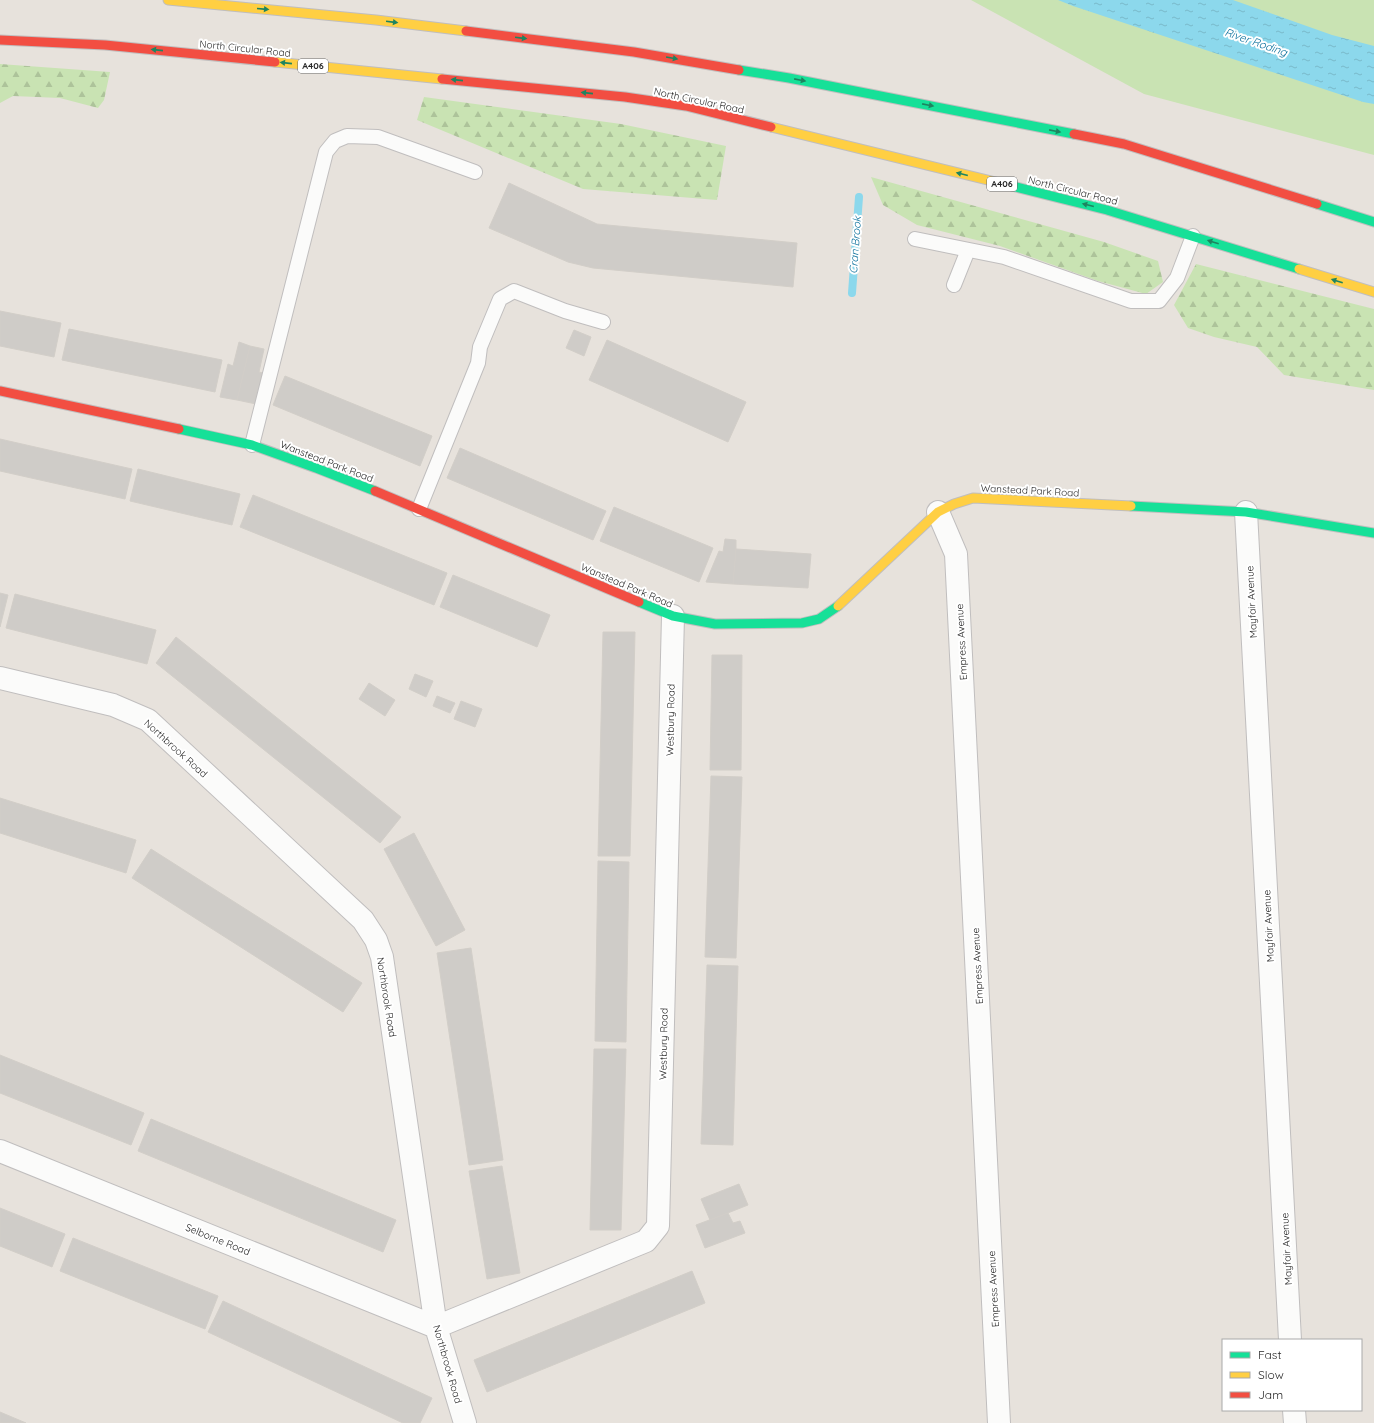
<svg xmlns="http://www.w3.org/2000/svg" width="1374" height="1423" font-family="Quicksand,sans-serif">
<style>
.grass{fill:#c9e3b3}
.forest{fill:url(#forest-firs)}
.water{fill:url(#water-ripples)}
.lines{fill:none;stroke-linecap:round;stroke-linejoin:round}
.stream{stroke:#8cd8ec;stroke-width:8}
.building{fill:#cfccc8;stroke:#d2cec8}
.lane-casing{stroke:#c0bebe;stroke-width:16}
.street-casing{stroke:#c0bebe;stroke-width:24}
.fast-casing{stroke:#c0bebe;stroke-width:11}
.slow-casing{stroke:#c0bebe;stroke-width:11}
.jam-casing{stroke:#c0bebe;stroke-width:11}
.lane{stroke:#fbfbfa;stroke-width:14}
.street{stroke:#fbfbfa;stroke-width:22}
.fast{stroke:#16e098;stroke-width:9}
.slow{stroke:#ffcf43;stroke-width:9}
.jam{stroke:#f24e42;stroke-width:9}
.oneway{fill:#1e8460}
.labels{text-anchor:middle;stroke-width:4;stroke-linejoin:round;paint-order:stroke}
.shield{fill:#fff;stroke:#686868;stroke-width:1}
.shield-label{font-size:9px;font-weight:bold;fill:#272727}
.street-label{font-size:10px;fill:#272727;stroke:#fff}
.water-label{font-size:11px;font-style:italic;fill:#086f9b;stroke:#fff}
</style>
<defs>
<pattern id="forest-firs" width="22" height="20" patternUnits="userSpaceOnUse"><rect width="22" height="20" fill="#c9e3b3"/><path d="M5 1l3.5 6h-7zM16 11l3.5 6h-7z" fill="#adc39a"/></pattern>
<pattern id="water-ripples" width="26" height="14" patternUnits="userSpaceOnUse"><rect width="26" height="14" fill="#8cd8ec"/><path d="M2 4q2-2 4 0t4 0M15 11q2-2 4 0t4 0" fill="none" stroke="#79b9ca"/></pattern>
</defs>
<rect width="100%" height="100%" fill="#e7e2dc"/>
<path class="grass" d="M971,0H1374V155L1144,94Z"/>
<path class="forest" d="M0,64L110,72L104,100L98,108L60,98L13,96L0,103Z
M424,97L621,124L726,146L717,200L583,189L417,120Z
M871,177L1104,242L1158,261L1163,282L1146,294L1098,281L1000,246L917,225L883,205Z
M1196,264L1374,309V390L1284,375L1257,347L1214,337L1188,328L1174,305Z"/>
<path class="water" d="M1058,0H1233L1332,35L1374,46V104L1363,102L1073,6Z"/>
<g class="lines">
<path class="stream" d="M852,293L859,197"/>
</g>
<path class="building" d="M509,183L597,224L797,243L793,287L593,268L568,262L489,228Z
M0,311L61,323L54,357L0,346Z
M69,329L222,360L215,392L62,360Z
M574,330L591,337L584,356L566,348Z
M607,340L746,402L728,442L589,380Z
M239,342L250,346L237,400L220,397L228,364L233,366Z
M250,346L264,349L259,372L263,373L256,404L237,400Z
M285,376L432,436L420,466L273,405Z
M0,439L132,469L125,499L0,471Z
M460,448L606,511L593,540L447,478Z
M138,469L240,494L232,525L130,501Z
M253,495L447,573L434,605L240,527Z
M614,507L713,548L699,582L600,541Z
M725,539L736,540V549L733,584L706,582L719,551L723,552Z
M736,549L811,554L808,588L733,584Z
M453,575L550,615L537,647L440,607Z
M0,593L8,595L0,627Z
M15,594L156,630L147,664L6,628Z
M603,632H635L630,856H598Z
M176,637L401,817L380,843L156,663Z
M712,655H742L741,770H710Z
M415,674L433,681L426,697L409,689Z
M369,683L395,700L385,716L359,699Z
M437,696L455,703L450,713L433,706Z
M461,701L482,709L475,727L454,719Z
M711,776L742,777L736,958L705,957Z
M0,798L136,840L126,873L0,833Z
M414,833L465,930L436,946L384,849Z
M151,849L362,983L343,1012L132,878Z
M598,861L629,862L626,1042L595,1041Z
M471,948L503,1160L469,1165L437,953Z
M707,965L738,966L733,1145L701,1144Z
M594,1049H626L621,1230H590Z
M0,1055L144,1113L131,1145L0,1093Z
M151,1119L396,1220L383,1252L138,1151Z
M502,1166L520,1273L487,1279L469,1171Z
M739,1184L748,1205L710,1220L701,1199Z
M0,1208L65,1234L52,1267L0,1246Z
M728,1213L733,1223L740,1221L745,1233L705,1248L696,1225Z
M73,1238L218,1296L205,1329L60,1271Z
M692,1271L705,1303L487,1392L474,1360Z
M223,1301L432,1398L420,1423H403L208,1332Z
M0,1412L26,1423H0Z"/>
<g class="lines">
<g class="lane-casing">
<path id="lane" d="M915,239L1004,257L1131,301H1159L1177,278L1193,236
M954,285L968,250
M252,445L326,152L335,141L347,136L378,137L475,172
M419,509L478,363L480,347L500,299L514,291L565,311L603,322"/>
</g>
<g class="street-casing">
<path id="street" d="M938,512L956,554L999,1423
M1246,512L1290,1340
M0,678L113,705L148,720L363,920L376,940L382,957L436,1327L465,1423
M0,1151L436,1327L646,1241L658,1226L673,616
M1294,1410L1295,1423"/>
</g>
<g class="fast-casing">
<path id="fast" d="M739,70L789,78L1074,134
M1012,186L1107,210L1299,269
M1317,204L1374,222
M179,429L252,445L316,468L375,491
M1131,506L1246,512L1374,533
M639,602L673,616L715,624L802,623L819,619L838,606"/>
</g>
<g class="slow-casing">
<path id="slow" d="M168,0L376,20L466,31
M275,62L442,79
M771,127L1012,186
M1299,269L1374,292
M838,606L938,512L954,504L973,498L1131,506"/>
</g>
<g class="jam-casing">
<path id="jam" d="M466,31L634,52L739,70
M0,40L105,45L275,62
M442,79L625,97L686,106L771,127
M1074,134L1124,144L1317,204
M0,391L179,429
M375,491L639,602"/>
</g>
<use href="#lane" class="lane"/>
<use href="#street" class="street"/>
<use href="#fast" class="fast"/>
<use href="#slow" class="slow"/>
<use href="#jam" class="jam"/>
</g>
<defs><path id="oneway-solid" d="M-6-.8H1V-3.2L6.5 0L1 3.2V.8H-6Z"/></defs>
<g class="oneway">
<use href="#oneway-solid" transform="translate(263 9) rotate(5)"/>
<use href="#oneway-solid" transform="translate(392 22) rotate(7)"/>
<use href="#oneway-solid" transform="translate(521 38) rotate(7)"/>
<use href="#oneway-solid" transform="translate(157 50) rotate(-174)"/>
<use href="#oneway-solid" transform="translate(672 58) rotate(10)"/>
<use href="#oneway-solid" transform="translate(286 63) rotate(-174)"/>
<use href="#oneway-solid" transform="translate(457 80) rotate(-174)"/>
<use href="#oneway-solid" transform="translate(800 80) rotate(11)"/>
<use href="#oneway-solid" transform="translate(587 93) rotate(-174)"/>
<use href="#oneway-solid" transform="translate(928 105) rotate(11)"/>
<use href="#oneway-solid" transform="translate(1055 131) rotate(11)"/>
<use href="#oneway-solid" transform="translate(962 174) rotate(-166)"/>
<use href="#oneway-solid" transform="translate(1088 205) rotate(-166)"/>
<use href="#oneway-solid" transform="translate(1213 242) rotate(-163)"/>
<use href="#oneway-solid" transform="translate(1337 281) rotate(-163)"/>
</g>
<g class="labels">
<g class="shield">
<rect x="298" y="59" width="30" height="14" rx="3"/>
<rect x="987" y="177" width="30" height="14" rx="3"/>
</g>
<g class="shield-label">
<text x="313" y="69">A406</text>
<text x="1002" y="187">A406</text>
</g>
<g class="street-label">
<text transform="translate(245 48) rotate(6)" y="4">North Circular Road</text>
<text transform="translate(699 100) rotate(12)" y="4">North Circular Road</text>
<text transform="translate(1073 190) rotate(14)" y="4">North Circular Road</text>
<text transform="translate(327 461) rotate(21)" y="4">Wanstead Park Road</text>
<text transform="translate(1030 490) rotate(3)" y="4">Wanstead Park Road</text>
<text transform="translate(627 585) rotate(23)" y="4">Wanstead Park Road</text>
<text transform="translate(1251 602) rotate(-93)" y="4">Mayfair Avenue</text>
<text transform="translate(961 642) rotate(-93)" y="4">Empress Avenue</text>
<text transform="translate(670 720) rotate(-89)" y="4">Westbury Road</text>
<text transform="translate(176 748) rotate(42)" y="4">Northbrook Road</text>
<text transform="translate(1268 926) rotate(-93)" y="4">Mayfair Avenue</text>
<text transform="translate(977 966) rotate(-93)" y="4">Empress Avenue</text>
<text transform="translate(387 997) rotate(81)" y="4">Northbrook Road</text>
<text transform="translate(663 1044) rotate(-89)" y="4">Westbury Road</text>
<text transform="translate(218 1239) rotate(22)" y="4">Selborne Road</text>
<text transform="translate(1286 1249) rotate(-93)" y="4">Mayfair Avenue</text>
<text transform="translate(993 1289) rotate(-93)" y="4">Empress Avenue</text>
<text transform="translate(448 1364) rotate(74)" y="4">Northbrook Road</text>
</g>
<g class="water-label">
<text transform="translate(1256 42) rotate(19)" y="4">River Roding</text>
<text transform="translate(855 245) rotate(-86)" y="4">Cran Brook</text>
</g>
</g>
<rect x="1222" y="1339" width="140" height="72" fill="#ffffff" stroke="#a9a9a9"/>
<rect x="1230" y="1352" width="20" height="6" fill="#16e098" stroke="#a9a9a9"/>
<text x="1258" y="1359" font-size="12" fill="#272727">Fast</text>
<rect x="1230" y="1372" width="20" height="6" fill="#ffcf43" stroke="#a9a9a9"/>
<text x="1258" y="1379" font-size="12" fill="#272727">Slow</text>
<rect x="1230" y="1392" width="20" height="6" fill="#f24e42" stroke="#a9a9a9"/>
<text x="1258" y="1399" font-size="12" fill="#272727">Jam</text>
</svg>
